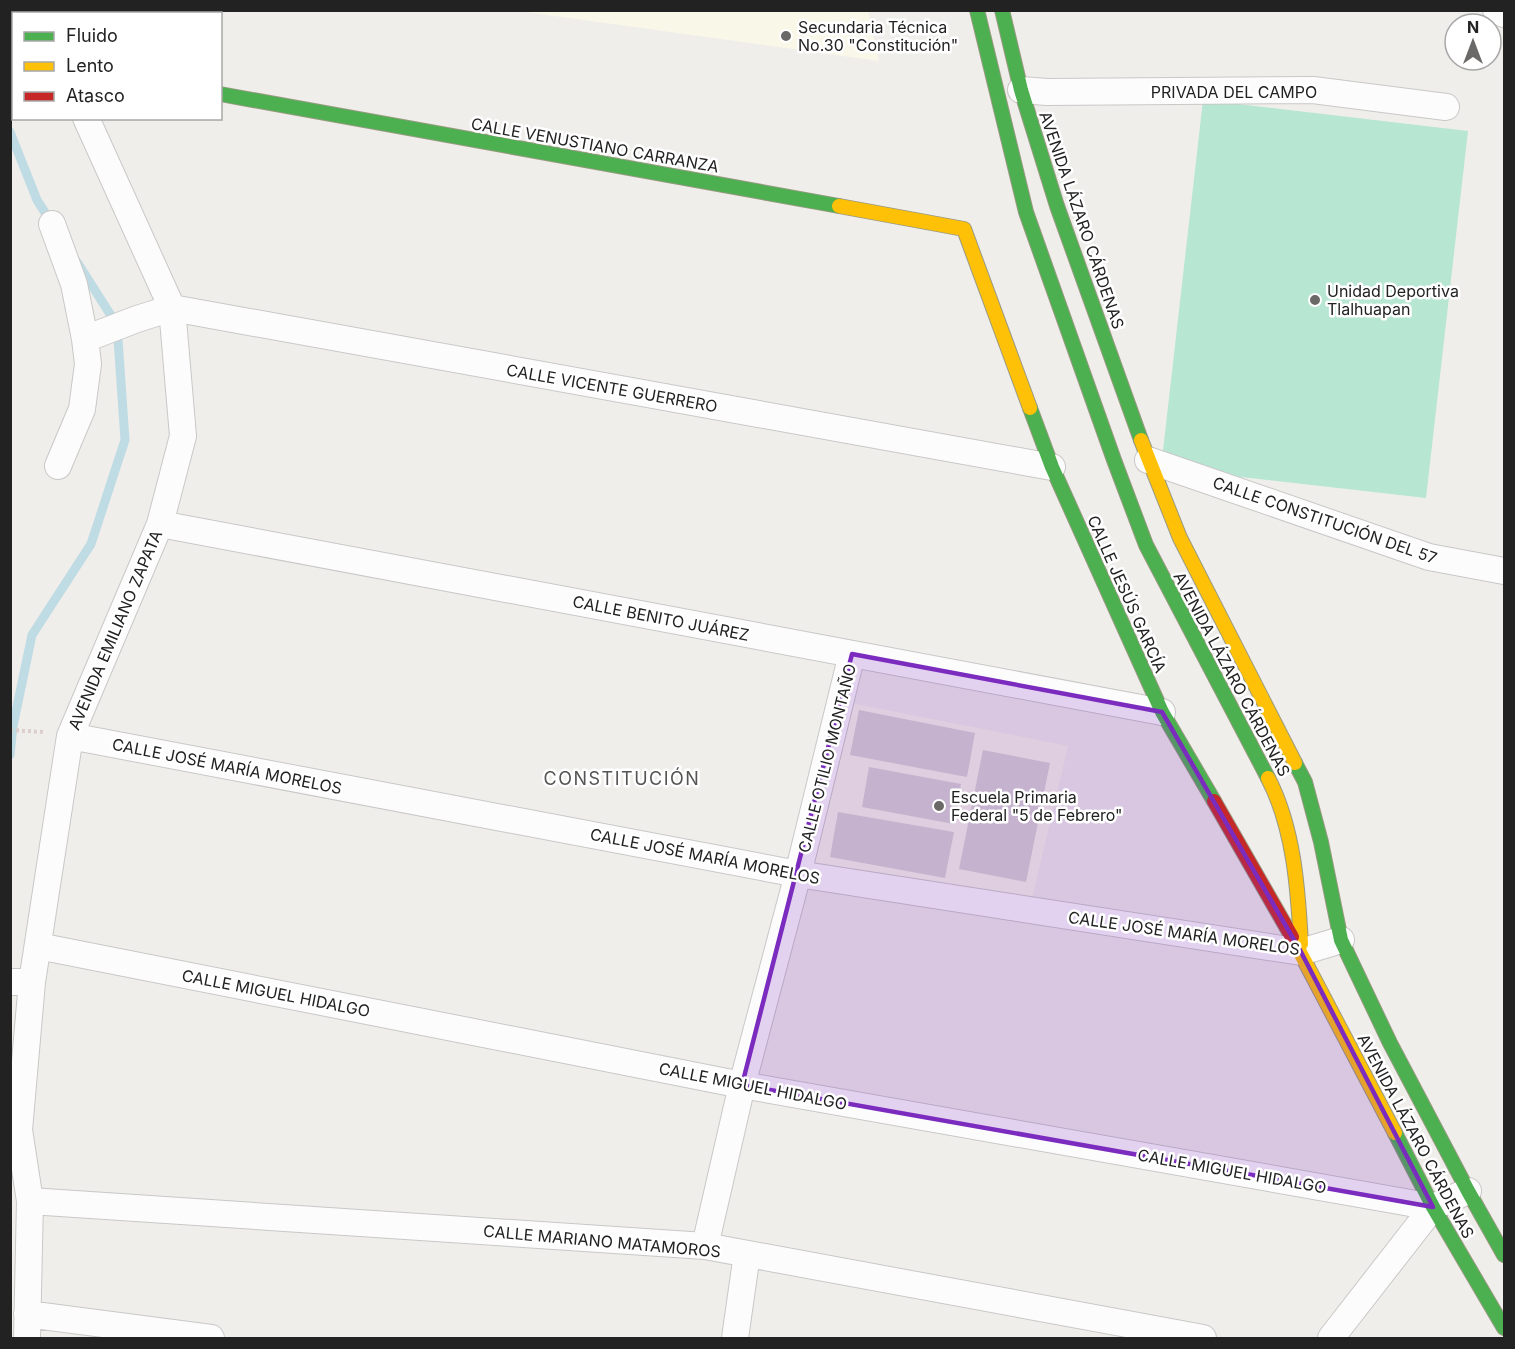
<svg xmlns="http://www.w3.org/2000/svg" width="1515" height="1349" font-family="Inter,sans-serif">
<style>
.education{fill:#f8f7e8}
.pitch{fill:#b7e6d2}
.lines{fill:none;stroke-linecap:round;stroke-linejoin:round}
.stream{stroke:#bfdbe3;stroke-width:9}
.building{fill:#d7d4d2}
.street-casing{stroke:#c9c8c7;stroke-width:28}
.fast-casing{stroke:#999a82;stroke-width:16}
.slow-casing{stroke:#999a82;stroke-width:16}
.jam-casing{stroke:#999a82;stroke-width:16}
.path{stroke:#dccecd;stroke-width:4;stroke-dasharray:3 3;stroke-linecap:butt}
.street{stroke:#fdfcfc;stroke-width:26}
.fast{stroke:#4caf50;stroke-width:14}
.slow{stroke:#ffc107;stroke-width:14}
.jam{stroke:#c62828;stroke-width:14}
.marked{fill:#7b2cbf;fill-opacity:0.2;stroke:#7b2cbf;stroke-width:4.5;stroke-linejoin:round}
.poi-dot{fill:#6a6968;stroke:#fff;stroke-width:2}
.labels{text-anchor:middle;stroke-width:5;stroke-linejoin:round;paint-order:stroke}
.poi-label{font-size:16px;fill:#222;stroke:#fff;text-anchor:start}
.street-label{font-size:16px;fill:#222;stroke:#fff}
.neighbourhood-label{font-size:18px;letter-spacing:1.5px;fill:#555;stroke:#fff}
</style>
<rect width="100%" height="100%" fill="#f0eeeb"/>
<path class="education" d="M519,11H868L879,61Z
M846,702L1068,746L1030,907L812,867Z"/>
<path class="pitch" d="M1203,100L1468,131L1426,498L1161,468Z"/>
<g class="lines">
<path class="stream" d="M10,132L37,200L51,222
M10,755L13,726L32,635L91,544L125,440L117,325L77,262"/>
</g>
<path class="building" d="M859,710L975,733L967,777L850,755Z
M983,750L1050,763L1026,882L959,869Z
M869,767L961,784L954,824L862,807Z
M838,812L954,832L945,878L830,857Z"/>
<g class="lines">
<g class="street-casing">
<path id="street" d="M1496,10L1504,14
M68,14V10
M10,88L14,86
M1021,90L1047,92L1313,90L1446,107
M52,224L74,284L85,339L88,364L82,409L58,466
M85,339L137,319L172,308L1052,467
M1148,460L1429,557L1504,571
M160,524L1162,712
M70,736L798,874L1301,952L1341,940
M38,946L742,1085L1433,1207L1468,1191
M10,982H32
M30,1201L705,1246L1203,1338
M705,1246L742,1085L798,874L852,654
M27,1314L211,1338
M27,1338L30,1201L19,1130L32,982L70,736L160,524L183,436L172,308L86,118
M735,1338L747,1254
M1331,1338L1433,1207"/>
</g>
<g class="fast-casing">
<path id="fast" d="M977,10L1026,212L1114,460L1146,545L1268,778
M1002,10L1021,90L1057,206L1141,440
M220,94L839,206
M1030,408L1052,467L1162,712L1214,801
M1295,763L1305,782L1321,842L1341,940L1390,1043L1468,1191L1504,1255
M1395,1133L1433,1207L1504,1328"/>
</g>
<g class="slow-casing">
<path id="slow" d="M839,206L964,229L1030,408
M1141,440L1180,538L1295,763
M1268,778C1294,828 1298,889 1301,944
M1292,937L1395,1133"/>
</g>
<g class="jam-casing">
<path id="jam" d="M1214,801L1292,937"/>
</g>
<path class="path" d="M10,730L43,732"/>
<use href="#street" class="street"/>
<use href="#fast" class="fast"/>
<use href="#slow" class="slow"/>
<use href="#jam" class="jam"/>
</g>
<path class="marked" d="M852,654L1162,712L1301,952L1433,1207L742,1085Z"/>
<g class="poi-dot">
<circle cx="786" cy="36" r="6"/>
<circle cx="1315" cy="300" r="6"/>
<circle cx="939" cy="806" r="6"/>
</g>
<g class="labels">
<g class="poi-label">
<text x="798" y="33">Secundaria Técnica<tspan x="798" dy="18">No.30 "Constitución"</tspan></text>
<text x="1327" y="297">Unidad Deportiva<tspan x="1327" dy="18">Tlalhuapan</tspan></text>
<text x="951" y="803">Escuela Primaria<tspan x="951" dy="18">Federal "5 de Febrero"</tspan></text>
</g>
<g class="street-label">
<text x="1234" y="98">PRIVADA DEL CAMPO</text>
<text transform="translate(595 145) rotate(10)" y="6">CALLE VENUSTIANO CARRANZA</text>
<text transform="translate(1082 220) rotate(71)" y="6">AVENIDA LÁZARO CÁRDENAS</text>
<text transform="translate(612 388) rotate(10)" y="6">CALLE VICENTE GUERRERO</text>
<text transform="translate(1325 520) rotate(19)" y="6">CALLE CONSTITUCIÓN DEL 57</text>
<text transform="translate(1127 594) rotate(66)" y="6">CALLE JESÚS GARCÍA</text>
<text transform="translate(661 618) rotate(11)" y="6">CALLE BENITO JUÁREZ</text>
<text transform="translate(115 630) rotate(-67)" y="6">AVENIDA EMILIANO ZAPATA</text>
<text transform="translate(1232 674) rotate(62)" y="6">AVENIDA LÁZARO CÁRDENAS</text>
<text transform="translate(827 758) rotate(-76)" y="6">CALLE OTILIO MONTAÑO</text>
<text transform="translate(227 766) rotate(11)" y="6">CALLE JOSÉ MARÍA MORELOS</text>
<text transform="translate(705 856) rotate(11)" y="6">CALLE JOSÉ MARÍA MORELOS</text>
<text transform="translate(1184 933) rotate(8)" y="6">CALLE JOSÉ MARÍA MORELOS</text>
<text transform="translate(276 993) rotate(11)" y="6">CALLE MIGUEL HIDALGO</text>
<text transform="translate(753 1086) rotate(11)" y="6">CALLE MIGUEL HIDALGO</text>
<text transform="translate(1416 1136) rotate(62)" y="6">AVENIDA LÁZARO CÁRDENAS</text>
<text transform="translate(1232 1171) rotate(10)" y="6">CALLE MIGUEL HIDALGO</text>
<text transform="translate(602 1241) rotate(5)" y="6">CALLE MARIANO MATAMOROS</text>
</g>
<g class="neighbourhood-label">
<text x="622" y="785">CONSTITUCIÓN</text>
</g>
</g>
<rect width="1515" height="1349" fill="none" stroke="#222222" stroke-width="24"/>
<rect x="12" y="12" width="210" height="108" fill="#ffffff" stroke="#a7a7a7" stroke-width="1.5"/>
<rect x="24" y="32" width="30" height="9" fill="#4caf50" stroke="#a7a7a7" stroke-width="1.5"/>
<text x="66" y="42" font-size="18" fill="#222222">Fluido</text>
<rect x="24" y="62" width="30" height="9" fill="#ffc107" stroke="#a7a7a7" stroke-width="1.5"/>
<text x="66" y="72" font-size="18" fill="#222222">Lento</text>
<rect x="24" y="92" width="30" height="9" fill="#c62828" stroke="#a7a7a7" stroke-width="1.5"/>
<text x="66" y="102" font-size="18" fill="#222222">Atasco</text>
<g transform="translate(1473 42)"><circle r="28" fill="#ffffff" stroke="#a7a7a7" stroke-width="1.5"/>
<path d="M0-4.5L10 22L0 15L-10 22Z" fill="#6a6968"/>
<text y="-9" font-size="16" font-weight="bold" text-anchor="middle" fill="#222222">N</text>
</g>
</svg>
